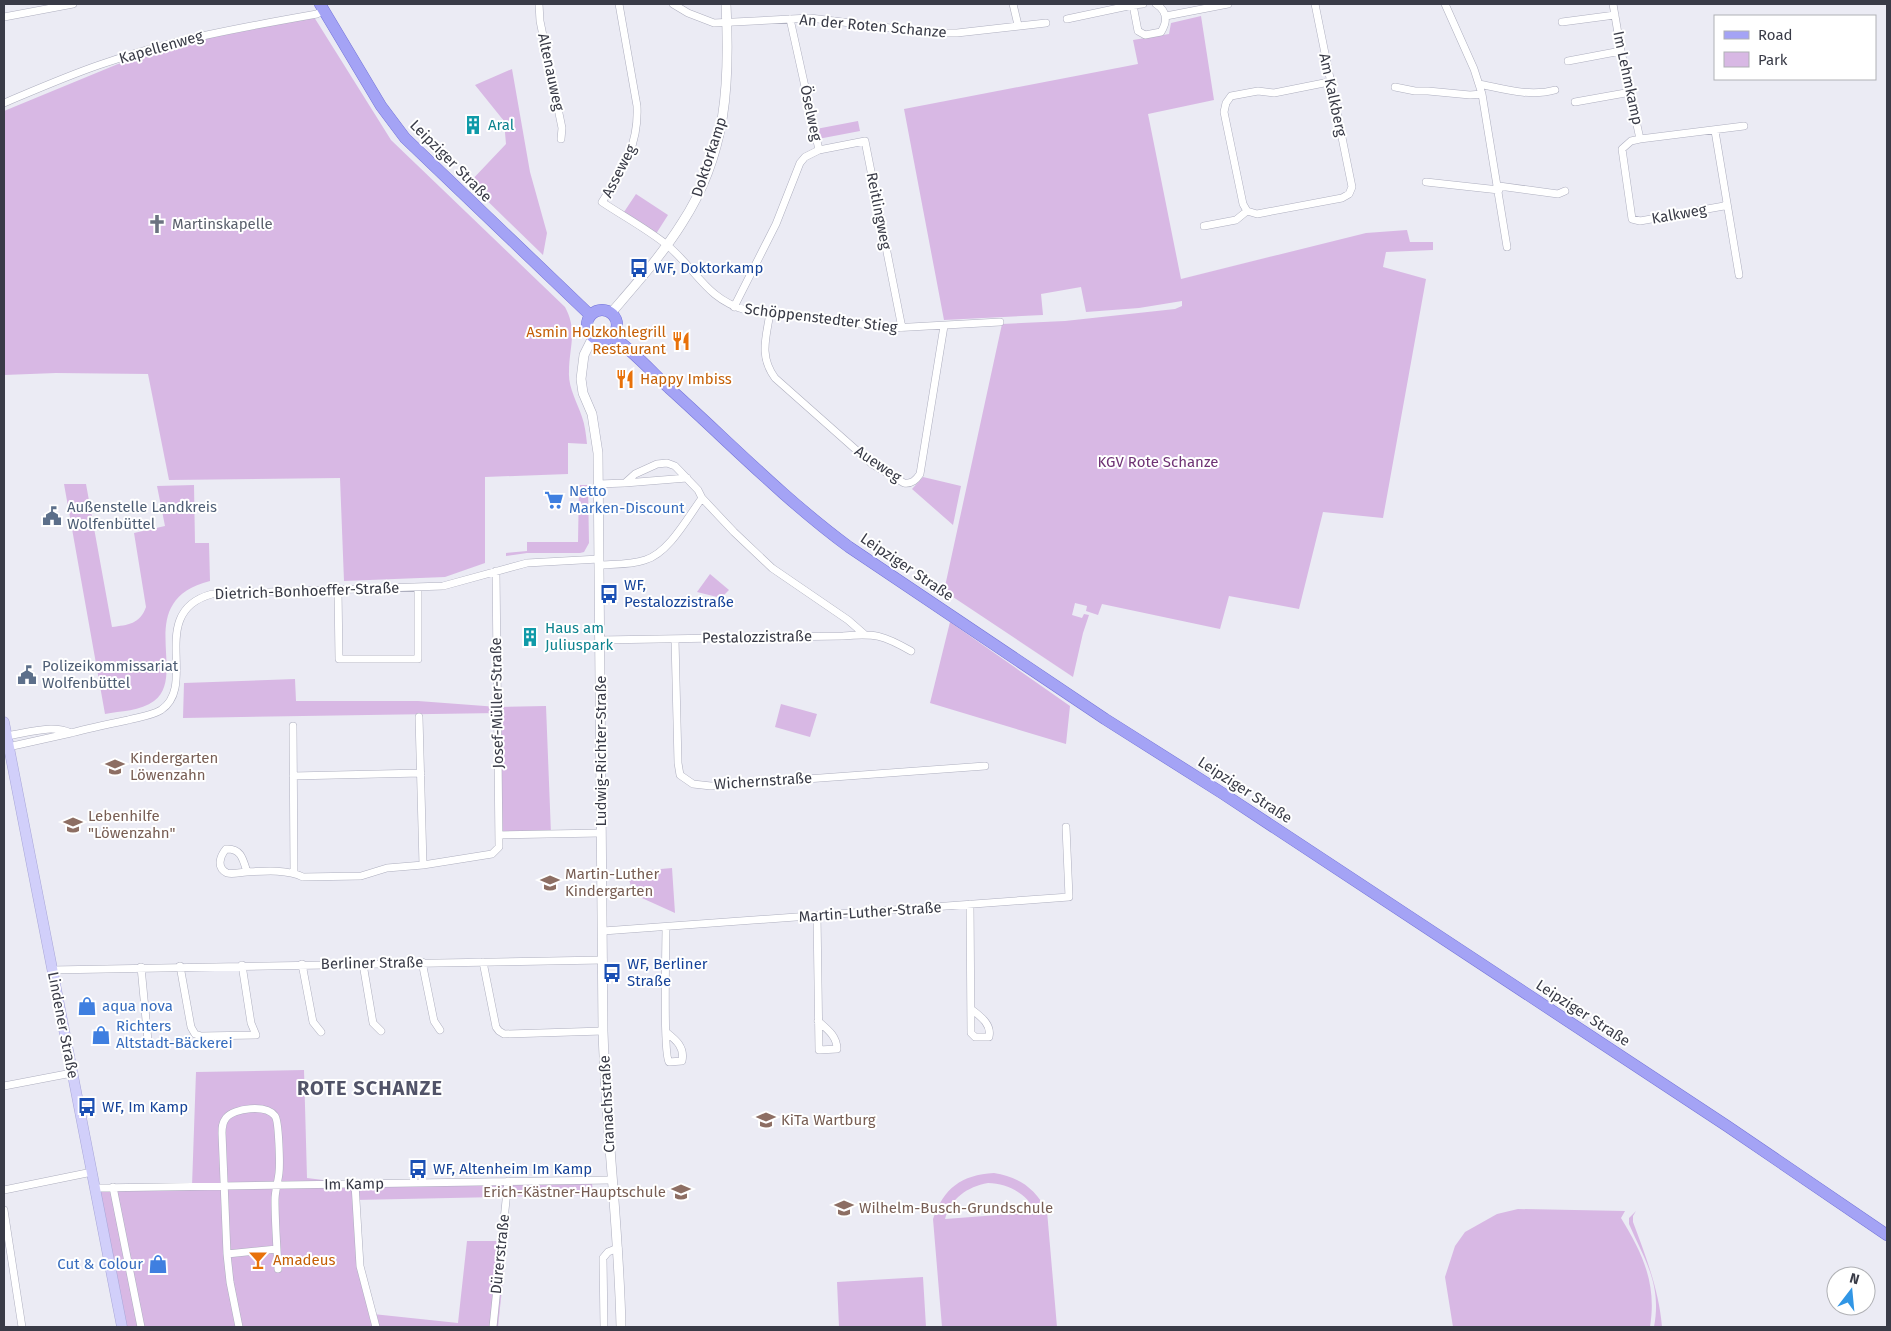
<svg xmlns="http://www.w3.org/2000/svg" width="1891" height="1331" font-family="'Fira Sans',sans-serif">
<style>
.green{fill:#d8b8e4;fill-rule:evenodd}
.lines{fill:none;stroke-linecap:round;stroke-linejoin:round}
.minor-casing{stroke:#aeafbf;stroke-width:8}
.tertiary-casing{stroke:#aeafbf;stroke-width:10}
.secondary-casing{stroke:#a8a6d8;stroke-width:11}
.primary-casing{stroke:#7475d9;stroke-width:12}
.minor{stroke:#fff;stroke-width:7}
.tertiary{stroke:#fff;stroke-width:9}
.secondary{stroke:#d1cffa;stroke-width:10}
.primary{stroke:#a4a3f5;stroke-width:11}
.labels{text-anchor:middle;stroke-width:4;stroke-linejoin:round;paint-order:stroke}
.street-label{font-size:15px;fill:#393b47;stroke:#fff}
.culture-label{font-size:15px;fill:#0d838f;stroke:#fff;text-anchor:start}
.worship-label{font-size:15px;fill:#5b616d;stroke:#fff;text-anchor:start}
.transit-label{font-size:15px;fill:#164399;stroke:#fff;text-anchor:start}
.food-label{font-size:15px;fill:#c56008;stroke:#fff;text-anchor:start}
.park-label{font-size:15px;fill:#6e3274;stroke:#fff}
.shop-label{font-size:15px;fill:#366cbe;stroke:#fff;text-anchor:start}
.service-label{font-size:15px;fill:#4e5e75;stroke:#fff;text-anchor:start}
.education-label{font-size:15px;fill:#785e54;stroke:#fff;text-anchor:start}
.district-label{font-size:20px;font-weight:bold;letter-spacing:1px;fill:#525469;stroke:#fff}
</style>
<rect width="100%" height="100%" fill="#ebebf4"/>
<path class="green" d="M1201,16L1214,100L1148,114L1181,279L1366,233L1407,230L1410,242H1433V250L1386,252L1383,267L1426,279L1383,518L1323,512L1299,609L1229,596L1220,629L1102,604L1098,615L1086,611L1087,606L1075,603L1072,615L1082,618L1084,614L1089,615L1083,633L1073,677L944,591L1002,324L1065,321L1175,309L1182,306V301L1139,308L1086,312L1081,287L1041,294L1043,315L944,320L904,109L1138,64L1133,40L1169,34L1171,23Z
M314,17L391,140L565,307C578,331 569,347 569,372C568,387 577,402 582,417C585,425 586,435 587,444L568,443V474L485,477V563L445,577L344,581L340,478L169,480L148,374L56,373L4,375V111L118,64L204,37Z
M512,69L530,172L547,233L543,255L469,183L506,144L504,121L475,85Z
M858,121L860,131L818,139L816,129Z
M636,194L668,215L654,237L622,215Z
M923,477L961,486L953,525L912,489Z
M64,484H86L112,627C128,625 140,624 146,607L134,533L165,526L157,486L194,485L195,543H209L210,581C131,601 189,675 154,701C141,711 120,711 105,714Z
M579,485H588L589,543L584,552L580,553H527L506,556V553L527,551V542H578Z
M710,574L729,590L721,598L697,592Z
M950,622L1070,706L1066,744L930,703Z
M295,679L296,701H418L498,707L546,706L551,834L499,835L498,713L183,718L184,683Z
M781,704L817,714L810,737L775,727Z
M672,868L675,913L633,894L627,872Z
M304,1070L307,1178L355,1184L591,1179L594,1195L355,1200L360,1266L373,1314L458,1323L467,1241H507L498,1327H122L95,1188L192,1186L196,1072Z
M994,1173C1019,1177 1035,1188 1047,1211L1057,1327H942L933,1219C944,1188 961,1175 994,1173ZM988,1183C1009,1184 1026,1193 1036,1212L945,1219C951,1198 967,1187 988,1183Z
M1518,1209L1625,1211L1621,1218C1643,1254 1657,1284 1650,1327H1453L1445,1277L1455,1246L1465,1232L1497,1214Z
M1636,1211L1633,1216V1222C1646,1257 1659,1290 1662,1327H1654C1662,1284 1645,1261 1629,1224V1218Z
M923,1277L926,1327H839L837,1282Z"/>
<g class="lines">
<g class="minor-casing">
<path id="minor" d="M539,4L540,21L562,128L561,139
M619,4L637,106C639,146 622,170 602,202C623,216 647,229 667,245C696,269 707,300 746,310L892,328L1000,322
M673,4L688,13L714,23L810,18L931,33H957L1046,23
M1013,4L1018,25
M1143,4L1133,5L1138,31L1145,35L1161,32C1168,21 1167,11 1156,4
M1315,4L1352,187L1349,194L1342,198L1257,214L1247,211L1243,204L1224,112L1226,103L1231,96L1258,91L1274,93L1329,82
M1445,4L1474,69L1482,94L1507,247
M1613,4L1621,51L1640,139L1744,126
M1166,16L1228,4
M4,17L73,4
M1067,19L1133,5
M1562,22L1615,15
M1568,61L1621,51
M1479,84C1504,89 1530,97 1555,90
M1395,87L1415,91H1428L1470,95L1482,94
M1575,102L1631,92
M4,103C35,90 67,76 99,65C170,40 243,27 317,14L323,10
M1640,139L1631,141L1622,149L1632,219L1640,221L1724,206L1727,203L1715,131
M819,150L865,141L902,328
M1426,182L1499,190
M1499,186L1558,194L1565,191
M1727,203L1739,275
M1204,226L1236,220L1247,211
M734,307L776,224L800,163L805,157L819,150L790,19
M770,313C766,338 759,356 775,378L872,464L904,483C912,484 916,480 920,474L944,326
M687,478L625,483L635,474L657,464L667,463L675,466L698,490L702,498L734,532L772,568L848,620L864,634
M599,484L625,483
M599,565C614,564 631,565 645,560C669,553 688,517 702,498
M338,590L339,659H418V587
M675,639L678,763L680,775L693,784L711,786L985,766
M600,640L843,636C875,633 883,635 911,651
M419,717L423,865
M293,726L294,872
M71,733C90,728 109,724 128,720C139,717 151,716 161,710C199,685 146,612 212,594L443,586L527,563L599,559
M6,736C28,733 51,724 71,733L8,747
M293,776L421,773
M499,835L601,833
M247,872C243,859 241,848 226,849C220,856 216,868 227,873C233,875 241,872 247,872C264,871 287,869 303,877L361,876L387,868L423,865L492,854L499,847L496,571
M970,904L971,1033L975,1037H989C992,1024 980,1016 971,1009
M817,915C818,960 818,1005 819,1050L837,1049C837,1036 827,1029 818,1021
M666,927C666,946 663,1054 669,1062L682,1061C685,1047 676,1040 666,1032
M603,931L1069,897L1066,827
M422,962L434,1021L440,1030
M483,962L496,1027L499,1031L504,1034L603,1031
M302,964L313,1022L321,1032
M363,964L373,1023L381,1031
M180,966L191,1027L195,1034L201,1036L256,1035L251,1023L242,965
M141,967L148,1041
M52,970L603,960
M4,1086L72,1073
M355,1184L360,1266L376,1327
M113,1187L141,1327
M95,1188L612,1180
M4,1190L92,1172
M4,1210L22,1327
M227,1254L277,1249
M239,1327L230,1282L227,1254L222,1133C222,1128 222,1123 226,1118C234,1108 266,1104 275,1116C279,1121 280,1165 279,1173C278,1182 275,1191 275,1200C275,1223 277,1246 278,1269
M493,1327L508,1181
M604,1327L603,1258L608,1252L618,1248"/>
</g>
<g class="tertiary-casing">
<path id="tertiary" d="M611,313C636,284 662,255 682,223C727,154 730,83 726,4
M593,337L584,355L581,379L583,393L592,414L598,453L603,1031C606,1130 619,1228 621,1327"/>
</g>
<g class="secondary-casing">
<path id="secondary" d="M4,722L122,1327"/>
</g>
<g class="primary-casing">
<path id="primary" d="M320,4L381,106L405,138L590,315
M587 325a15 15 0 1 1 30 0a15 15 0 1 1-30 0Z
M612,336C633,351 650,370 669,388C729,442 784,499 849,547L1105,719L1222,793L1727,1126L1887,1235"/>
</g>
<use href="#minor" class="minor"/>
<use href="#tertiary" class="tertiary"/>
<use href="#secondary" class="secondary"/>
<use href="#primary" class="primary"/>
</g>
<defs>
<g id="building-bare" transform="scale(1.5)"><path d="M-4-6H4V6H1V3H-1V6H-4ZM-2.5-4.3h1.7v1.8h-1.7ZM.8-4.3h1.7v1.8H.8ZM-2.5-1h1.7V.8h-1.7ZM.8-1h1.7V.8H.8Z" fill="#0f9aa8" stroke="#fff" stroke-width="2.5" paint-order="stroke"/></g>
<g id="church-bare" transform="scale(1.5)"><path d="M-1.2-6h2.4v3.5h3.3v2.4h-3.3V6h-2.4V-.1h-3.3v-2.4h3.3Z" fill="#6b7280" stroke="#fff" stroke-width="2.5" paint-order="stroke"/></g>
<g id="bus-bare" transform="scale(1.5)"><path d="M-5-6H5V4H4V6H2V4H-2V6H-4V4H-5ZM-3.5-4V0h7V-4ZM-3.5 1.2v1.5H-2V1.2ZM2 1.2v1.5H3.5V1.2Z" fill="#1a4fb4" stroke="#fff" stroke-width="2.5" paint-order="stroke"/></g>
<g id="restaurant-bare" transform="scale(1.5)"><path d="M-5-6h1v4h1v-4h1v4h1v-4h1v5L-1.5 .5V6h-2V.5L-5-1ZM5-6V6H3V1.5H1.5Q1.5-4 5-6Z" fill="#e8710a" stroke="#fff" stroke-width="2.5" paint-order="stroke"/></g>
<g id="supermarket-bare" transform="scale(1.5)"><path d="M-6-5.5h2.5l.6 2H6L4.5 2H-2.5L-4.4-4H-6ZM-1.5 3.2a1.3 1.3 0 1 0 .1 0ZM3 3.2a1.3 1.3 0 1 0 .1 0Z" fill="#3f7fe0" stroke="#fff" stroke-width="2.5" paint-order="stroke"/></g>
<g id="civic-bare" transform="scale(1.5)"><path d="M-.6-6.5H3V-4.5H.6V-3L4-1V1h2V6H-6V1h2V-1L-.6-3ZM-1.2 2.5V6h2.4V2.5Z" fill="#5c6f8a" stroke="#fff" stroke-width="2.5" paint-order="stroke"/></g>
<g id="school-bare" transform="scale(1.5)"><path d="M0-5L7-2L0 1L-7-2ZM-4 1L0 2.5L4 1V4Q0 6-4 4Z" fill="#8d6e63" stroke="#fff" stroke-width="2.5" paint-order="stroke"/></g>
<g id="shop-bare" transform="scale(1.5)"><path d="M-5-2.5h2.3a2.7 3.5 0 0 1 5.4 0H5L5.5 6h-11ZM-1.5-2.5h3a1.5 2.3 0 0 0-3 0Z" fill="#3f7fe0" stroke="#fff" stroke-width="2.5" paint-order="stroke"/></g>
<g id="bar-bare" transform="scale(1.5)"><path d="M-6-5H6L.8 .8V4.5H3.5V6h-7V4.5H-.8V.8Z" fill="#e8710a" stroke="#fff" stroke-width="2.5" paint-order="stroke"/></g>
</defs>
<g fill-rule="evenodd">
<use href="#building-bare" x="473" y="125"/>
<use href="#church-bare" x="157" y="224"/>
<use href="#bus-bare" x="639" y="268"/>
<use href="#restaurant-bare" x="681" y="341"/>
<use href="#restaurant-bare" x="625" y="379"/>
<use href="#supermarket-bare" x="554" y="500"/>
<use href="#civic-bare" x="52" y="516"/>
<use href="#bus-bare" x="609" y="594"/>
<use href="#building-bare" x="530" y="637"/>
<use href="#civic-bare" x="27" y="675"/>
<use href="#school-bare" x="115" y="767"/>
<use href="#school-bare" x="73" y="825"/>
<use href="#school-bare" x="550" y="883"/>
<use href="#bus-bare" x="612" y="973"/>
<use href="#shop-bare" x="87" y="1006"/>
<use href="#shop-bare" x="101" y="1035"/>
<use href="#bus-bare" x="87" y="1107"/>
<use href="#school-bare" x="766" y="1120"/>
<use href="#bus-bare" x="418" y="1169"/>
<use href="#school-bare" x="681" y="1192"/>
<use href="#school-bare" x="844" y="1208"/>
<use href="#bar-bare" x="258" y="1260"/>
<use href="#shop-bare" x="158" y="1264"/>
</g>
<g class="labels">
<g class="street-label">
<text transform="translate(873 26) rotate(5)" y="5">An der Roten Schanze</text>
<text transform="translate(161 47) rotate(-16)" y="5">Kapellenweg</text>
<text transform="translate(551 72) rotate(78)" y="5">Altenauweg</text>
<text transform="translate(1628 78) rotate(78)" y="5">Im Lehmkamp</text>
<text transform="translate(1333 95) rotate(78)" y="5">Am Kalkberg</text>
<text transform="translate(811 113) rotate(78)" y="5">Öselweg</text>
<text transform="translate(709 157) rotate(-72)" y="5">Doktorkamp</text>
<text transform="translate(451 161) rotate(45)" y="5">Leipziger Straße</text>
<text transform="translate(619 171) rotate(-63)" y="5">Asseweg</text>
<text transform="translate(879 211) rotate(79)" y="5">Reitlingweg</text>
<text transform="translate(1679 214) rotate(-10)" y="5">Kalkweg</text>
<text transform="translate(821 318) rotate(7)" y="5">Schöppenstedter Stieg</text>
<text transform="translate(878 464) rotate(34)" y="5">Aueweg</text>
<text transform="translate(907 567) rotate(34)" y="5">Leipziger Straße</text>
<text transform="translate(307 591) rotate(-2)" y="5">Dietrich-Bonhoeffer-Straße</text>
<text transform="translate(757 637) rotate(-1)" y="5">Pestalozzistraße</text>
<text transform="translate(497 703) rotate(-91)" y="5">Josef-Müller-Straße</text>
<text transform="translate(601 751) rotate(-90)" y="5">Ludwig-Richter-Straße</text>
<text transform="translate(763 781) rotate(-4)" y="5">Wichernstraße</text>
<text transform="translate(1245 790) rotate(33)" y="5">Leipziger Straße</text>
<text transform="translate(870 912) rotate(-4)" y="5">Martin-Luther-Straße</text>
<text transform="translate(372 963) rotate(-1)" y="5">Berliner Straße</text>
<text transform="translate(1583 1013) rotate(33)" y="5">Leipziger Straße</text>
<text transform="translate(63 1025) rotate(79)" y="5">Lindener Straße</text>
<text transform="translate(607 1104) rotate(-93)" y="5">Cranachstraße</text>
<text transform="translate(354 1184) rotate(-1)" y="5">Im Kamp</text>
<text transform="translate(500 1254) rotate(-84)" y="5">Dürerstraße</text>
</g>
<g class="culture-label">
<text x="488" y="130">Aral</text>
<text x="545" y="633">Haus am<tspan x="545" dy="17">Juliuspark</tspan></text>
</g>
<g class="worship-label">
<text x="172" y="229">Martinskapelle</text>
</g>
<g class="transit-label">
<text x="654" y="273">WF, Doktorkamp</text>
<text x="624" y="590">WF,<tspan x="624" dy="17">Pestalozzistraße</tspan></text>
<text x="627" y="969">WF, Berliner<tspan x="627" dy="17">Straße</tspan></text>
<text x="102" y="1112">WF, Im Kamp</text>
<text x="433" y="1174">WF, Altenheim Im Kamp</text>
</g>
<g class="food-label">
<text x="666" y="337" text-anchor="end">Asmin Holzkohlegrill<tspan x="666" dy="17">Restaurant</tspan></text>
<text x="640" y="384">Happy Imbiss</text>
<text x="273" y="1265">Amadeus</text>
</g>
<g class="park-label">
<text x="1158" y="467">KGV Rote Schanze</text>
</g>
<g class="shop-label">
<text x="569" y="496">Netto<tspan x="569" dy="17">Marken-Discount</tspan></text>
<text x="102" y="1011">aqua nova</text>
<text x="116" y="1031">Richters<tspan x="116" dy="17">Altstadt-Bäckerei</tspan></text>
<text x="143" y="1269" text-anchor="end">Cut &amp; Colour</text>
</g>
<g class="service-label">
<text x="67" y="512">Außenstelle Landkreis<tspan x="67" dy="17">Wolfenbüttel</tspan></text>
<text x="42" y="671">Polizeikommissariat<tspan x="42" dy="17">Wolfenbüttel</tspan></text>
</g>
<g class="education-label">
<text x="130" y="763">Kindergarten<tspan x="130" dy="17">Löwenzahn</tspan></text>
<text x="88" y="821">Lebenhilfe<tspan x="88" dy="17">"Löwenzahn"</tspan></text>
<text x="565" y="879">Martin-Luther<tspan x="565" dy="17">Kindergarten</tspan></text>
<text x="781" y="1125">KiTa Wartburg</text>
<text x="666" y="1197" text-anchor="end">Erich-Kästner-Hauptschule</text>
<text x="859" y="1213">Wilhelm-Busch-Grundschule</text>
</g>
<g class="district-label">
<text x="370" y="1095">ROTE SCHANZE</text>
</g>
</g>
<rect width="1891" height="1331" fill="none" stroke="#393b47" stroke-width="10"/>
<rect x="1714" y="15" width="162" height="65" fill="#ffffff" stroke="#b0b1b5"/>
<rect x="1724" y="31" width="25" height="8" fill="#a4a3f5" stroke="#b0b1b5"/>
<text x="1758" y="40" font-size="15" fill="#393b47">Road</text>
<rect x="1724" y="52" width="25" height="15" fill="#d8b8e4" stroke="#b0b1b5"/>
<text x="1758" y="65" font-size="15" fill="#393b47">Park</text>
<g transform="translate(1851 1291) rotate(16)"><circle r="24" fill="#ffffff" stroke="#b0b1b5"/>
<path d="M0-4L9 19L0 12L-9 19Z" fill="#3196e5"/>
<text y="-8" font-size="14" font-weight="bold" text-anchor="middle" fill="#393b47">N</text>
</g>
</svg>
